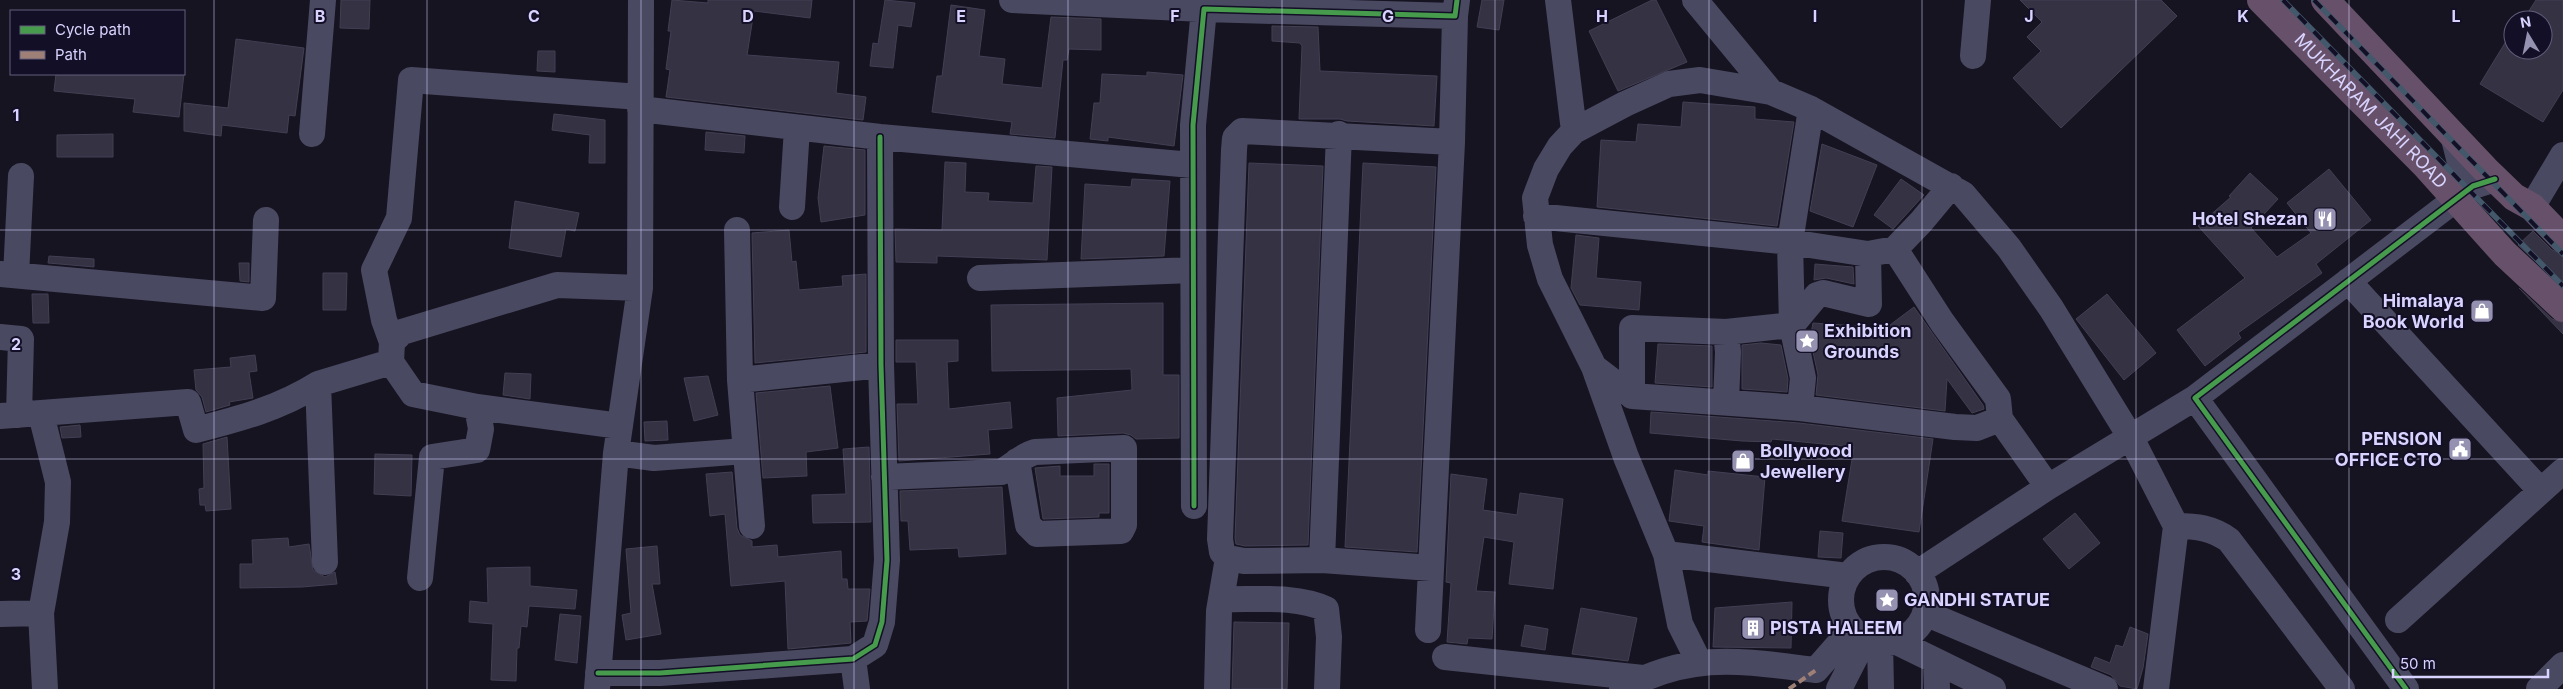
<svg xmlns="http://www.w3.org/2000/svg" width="2563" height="689" font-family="Inter,sans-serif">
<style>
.building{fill:#343243;stroke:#433f54}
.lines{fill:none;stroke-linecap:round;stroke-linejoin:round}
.minor{stroke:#4a4962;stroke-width:26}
.highway{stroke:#67516a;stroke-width:28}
.rail-casing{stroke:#43596b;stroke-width:5.5}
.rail{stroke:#130f26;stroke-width:4;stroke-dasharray:11;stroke-linecap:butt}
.quiet{stroke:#9e8076;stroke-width:4;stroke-dasharray:8 4;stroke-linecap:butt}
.cycleway-casing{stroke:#130f26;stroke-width:8}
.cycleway{stroke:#469c4c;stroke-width:5}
.grid{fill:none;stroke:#d9d4ff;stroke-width:1;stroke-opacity:0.55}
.labels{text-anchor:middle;stroke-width:4;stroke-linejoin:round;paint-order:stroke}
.street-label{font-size:18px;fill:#d9d4ff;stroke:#130f26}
.poi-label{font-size:18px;font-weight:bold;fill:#d9d4ff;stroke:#130f26;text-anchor:start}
.grid-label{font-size:16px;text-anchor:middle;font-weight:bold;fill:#d9d4ff;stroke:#130f26;stroke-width:4;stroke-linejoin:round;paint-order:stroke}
</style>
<rect width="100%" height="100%" fill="#161421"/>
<path class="building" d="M341,0H370L369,29L340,28Z
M672,0L708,3V0H812L810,18L754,11L747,55L839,62L836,93L866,97L863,120L666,97L670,70L666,69L671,31H668Z
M885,0L915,3L911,27L898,25L893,68L870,66L873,43L878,44Z
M1482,0H1504L1499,30L1477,27Z
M1652,0H1656L1687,62L1618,91L1589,31Z
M2020,0H2161L2177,16L2061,128L2013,78L2041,51L2027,37L2042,22Z
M2536,0H2563V90L2543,122L2480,84L2508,38L2511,40L2513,37V50H2543V20H2523Z
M951,5L985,10L979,56L1005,59L1002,84L1042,88L1051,17L1101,19V50L1069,49L1067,60H1063L1055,138L1010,134L1012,122L932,112L937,76H942Z
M1272,26L1318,27L1320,71L1437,76L1434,126L1347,121L1340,119H1299L1302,46L1300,43L1272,41Z
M236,39L304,48L295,116L289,115L287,133L222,125L221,136L184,131V103L228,108Z
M538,51H555V72L537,71Z
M1147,72L1183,75L1174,146L1108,137V141L1090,139L1094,103H1100L1102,74L1147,76Z
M56,74H184L179,117L133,112L135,99L54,91Z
M1683,102L1755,107V119L1794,122L1777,226L1597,207L1601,140L1636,142L1638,124L1681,127Z
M554,114L605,120V163H589L590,135L552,130Z
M706,132L745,136L744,153L705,150Z
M113,134V157H57V135Z
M1822,144L1877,165L1853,227L1810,211Z
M824,146L865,150V215L821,222L818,198Z
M945,162L966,163L965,192L989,193L988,201L1033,203L1036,166L1052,167L1047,260L937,256V263L896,262L895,229L942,230Z
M1249,163L1323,166L1308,545L1245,546L1236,544L1235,538Z
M1363,163L1436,167L1417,552L1345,547Z
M2329,169L2371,220L2316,264L2322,273L2238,333L2241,338L2205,366L2177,330L2245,278L2198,226L2231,197L2229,196L2250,173L2278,199L2251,228L2277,257L2311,233L2287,203Z
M1132,179L1170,181L1164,256L1081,259L1085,184L1131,187Z
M1901,179L1924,195L1893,229L1874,215Z
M515,201L579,213L575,231L566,229L561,257L509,248Z
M789,230L792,262L796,261L799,290L843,286L842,276L866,274V352L755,363L752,233Z
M2533,231L2552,250L2563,254V287L2518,245Z
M1576,235L1599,238L1596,278L1641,282L1639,310L1580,305L1571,288Z
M49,256L94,259V267L48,263Z
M239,263H249V282L240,281Z
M1815,264L1853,267L1854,284L1826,278L1814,280Z
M323,273H347L346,310H323Z
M2519,288L2552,319L2563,323V334Z
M32,294H48L49,323H33Z
M2107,294L2156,353L2124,380L2076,319Z
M1163,303V375H1179V438L1136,439L1131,435L1123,433L1058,436L1057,398L1132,390L1131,369L992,371L991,305Z
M1914,307L1983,405L1984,409L1972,413L1947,379L1945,411L1816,395L1818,375L1810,338L1813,323L1886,328Z
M896,340H958V361L947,362L949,409L1010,402L1012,428L988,430L990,454L899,461L897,404H918L916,362H896Z
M1761,343L1781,345L1788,379L1787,392L1742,389V345Z
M1658,344L1712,346V387L1655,383Z
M255,355L257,371L249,372L253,398L229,402L230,405L206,412L202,397L196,390L194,370L231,367L230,358Z
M505,373L531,374L530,399L503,395Z
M708,376L718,415L694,421L684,378Z
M830,386L838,448L806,452L807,476L763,478L756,393Z
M1651,412L1799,423L1933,439L1919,532L1842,521L1854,447L1772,439L1771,442L1742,441L1650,433Z
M667,421L668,440L645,441L644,422Z
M80,425L81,437L62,438L60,427Z
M227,437L231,509L206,511L205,505H200L199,489L204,488L203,444Z
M869,447L871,522L813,523L812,495L846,494L843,449Z
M375,454L412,455L411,496L374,494Z
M1094,464H1109V513H1099V517L1043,519L1035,468L1060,466V476H1094Z
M1675,470L1708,475V471L1765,477L1759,550L1702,542L1704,526L1669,521Z
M732,472L737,528L740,535L752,541V547L777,545L778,557L841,551L842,579H847L848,589H870L867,621L850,622L851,643L788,649L785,581L731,586L725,514L710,516L706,474Z
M1451,474L1487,479L1483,510L1517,515L1520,493L1563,499L1553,589L1509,584L1514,542L1484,537L1476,591L1495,592L1492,639L1468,638L1467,644L1447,642L1451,583L1446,582Z
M1002,487L1006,554L959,557L958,548L910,550L908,521H901L900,491Z
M2075,513L2100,543L2069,569L2043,539Z
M1820,531L1843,533L1841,558L1818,557Z
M288,538L289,547L309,544L313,570L325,577L335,572L337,584L302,587L240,588V564H253L252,540Z
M657,546L660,584H652L661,634L626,640L622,615L631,613L626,549Z
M530,567V586L577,590L575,609L529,606L527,627L521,626L519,648H517L516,681L491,680L493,624L469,622L470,601L488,603L487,568Z
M1792,602L1791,648L1713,647L1715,608Z
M1581,608L1637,618L1628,661L1572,654Z
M560,614L581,616L577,663L555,660Z
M1234,622L1289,623L1287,689H1232Z
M1525,625L1548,629L1545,650L1521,646Z
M2130,627L2148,634L2143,668L2137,689L2120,686L2111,675L2091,667L2095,657L2110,663L2116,645L2123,647Z"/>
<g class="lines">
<path class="minor" d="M1012,0L1204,9
M1558,0L1574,131
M1695,0L1771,92
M1973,56L1978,0
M640,109L880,137L1192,165
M312,134L323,0
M2453,135L2464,178L2454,200
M792,207L797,128
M2532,207L2563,155
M1536,216L1790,242L1868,254
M737,230L740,380L881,365
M1895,249L1942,322L1998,399L2000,419
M0,274L263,298L266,220
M16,275L21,176
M980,278L1193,270
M2348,281L2541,491
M0,337L21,339L19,415
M392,342L384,320L374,270L399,218L411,80L640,97
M1594,367L1632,396L1800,408L1955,427L1977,428L2000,419L2048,487
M740,380L752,526
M1632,396V328L1726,332L1792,325L1790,242L1811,109
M1726,402L1728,352L1726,332
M477,407L620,426
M1800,408L1803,378L1792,325L1817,295L1823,293L1869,304L1868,254L1895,249L1921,222L1951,186
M0,416L188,402L196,430C239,419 280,408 318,384
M616,453L654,458L745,451
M884,477L1001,472C1013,466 1021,456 1035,452L1124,448V525L1121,531L1037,534L1028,525L1017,461
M1194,506L1193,125L1204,9L1455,16
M2176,526C2197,526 2212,528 2229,540L2342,689
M1666,554L1848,576
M1841 600a43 43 0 1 1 86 0a43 43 0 1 1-86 0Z
M1322,560L1339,134
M325,562L318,384L391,362
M1431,568L1322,560L1244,561L1228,558L1222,552L1220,539L1234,150L1235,138L1242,131L1452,142
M1917,573L2048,487L2195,398
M420,578L432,457L477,450L481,429L477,407L413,394L391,362L392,342L402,332L557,285L640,288
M1221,599C1255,600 1295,595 1326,609L1329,637L1327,689
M41,613L45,689
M1925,613L2105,689
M0,614L41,613L57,522L58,482L41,414
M2398,620L2563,471
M1428,630L1452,142L1455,16L1457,0
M1895,641L1993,689
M1880,642L1881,689
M1445,657L1643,678
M853,659L857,689
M1699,662L1680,624L1666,554L1626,457L1594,367L1550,279L1540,245L1535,198L1546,169L1560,146L1574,131L1625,104L1669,84L1700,80L1771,92L1811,109L1963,194L2009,248L2051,308L2131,438L2176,526L2156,689
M1936,662L1937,689
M598,673H660L853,659L875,645L882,622L887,560L881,365L880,137
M597,689L616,453L640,288L641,0
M1217,689L1219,611L1228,558
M1622,689C1693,651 1740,661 1816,670L1852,629
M1839,689L1865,638
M2406,689L2195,398L2473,186L2495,179
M2539,689L2563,665"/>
<g class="highway">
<path id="s1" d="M2261,0L2425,165L2505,254L2563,308"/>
<path d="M2325,0L2485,169L2514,197L2532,207L2563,239"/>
</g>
<g class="rail-casing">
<path id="rail" d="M2283,0L2563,286
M2314,0L2563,254"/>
</g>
<use href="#rail" class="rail"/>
<path class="quiet" d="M1789,689L1816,670"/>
<g class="cycleway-casing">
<path id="cycleway" d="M1194,506L1193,125L1204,9L1455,16L1457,0
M598,673H660L853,659L875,645L882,622L887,560L881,365L880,137
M2406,689L2195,398L2473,186L2495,179"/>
</g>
<use href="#cycleway" class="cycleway"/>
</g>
<path class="grid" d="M214,0V689M427,0V689M641,0V689M854,0V689M1068,0V689M1282,0V689M1495,0V689M1709,0V689M1922,0V689M2136,0V689M2349,0V689M0,230H2563M0,459H2563"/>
<defs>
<g id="restaurant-square" transform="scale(1.25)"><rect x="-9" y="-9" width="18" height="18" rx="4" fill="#9591b1" stroke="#130f26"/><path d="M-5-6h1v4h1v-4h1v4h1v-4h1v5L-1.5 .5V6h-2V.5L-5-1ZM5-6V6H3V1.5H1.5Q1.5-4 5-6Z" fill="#fff"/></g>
<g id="shop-square" transform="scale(1.25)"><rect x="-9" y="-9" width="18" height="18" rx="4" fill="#9591b1" stroke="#130f26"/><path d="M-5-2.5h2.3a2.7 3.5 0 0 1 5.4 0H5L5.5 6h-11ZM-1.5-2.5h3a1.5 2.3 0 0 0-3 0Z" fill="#fff"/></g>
<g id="sight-square" transform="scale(1.25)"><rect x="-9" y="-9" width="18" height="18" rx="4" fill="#9591b1" stroke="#130f26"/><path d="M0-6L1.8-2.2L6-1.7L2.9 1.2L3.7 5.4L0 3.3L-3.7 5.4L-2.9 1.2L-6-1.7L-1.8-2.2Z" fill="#fff"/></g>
<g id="civic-square" transform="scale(1.25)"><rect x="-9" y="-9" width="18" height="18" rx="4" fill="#9591b1" stroke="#130f26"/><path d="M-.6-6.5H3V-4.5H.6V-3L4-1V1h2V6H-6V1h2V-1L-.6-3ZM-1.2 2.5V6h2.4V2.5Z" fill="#fff"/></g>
<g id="building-square" transform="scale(1.25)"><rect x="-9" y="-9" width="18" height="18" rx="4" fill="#9591b1" stroke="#130f26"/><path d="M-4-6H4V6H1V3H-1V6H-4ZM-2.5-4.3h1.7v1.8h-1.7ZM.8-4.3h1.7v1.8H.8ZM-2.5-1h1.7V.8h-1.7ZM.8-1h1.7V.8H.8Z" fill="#fff"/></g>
</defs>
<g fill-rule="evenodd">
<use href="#restaurant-square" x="2325" y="219"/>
<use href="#shop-square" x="2482" y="311"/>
<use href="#sight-square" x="1807" y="341"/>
<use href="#civic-square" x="2460" y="449"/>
<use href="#shop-square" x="1743" y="461"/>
<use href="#sight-square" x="1887" y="600"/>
<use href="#building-square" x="1753" y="628"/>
</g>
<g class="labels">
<g class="street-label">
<text dy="6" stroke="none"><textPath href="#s1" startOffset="156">MUKHARAM JAHI ROAD</textPath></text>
</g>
<g class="poi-label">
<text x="2308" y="225" text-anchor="end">Hotel Shezan</text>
<text x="2464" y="307" text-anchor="end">Himalaya<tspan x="2464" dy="21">Book World</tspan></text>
<text x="1824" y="337">Exhibition<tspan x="1824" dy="21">Grounds</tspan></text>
<text x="2442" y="445" text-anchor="end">PENSION<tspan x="2442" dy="21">OFFICE CTO</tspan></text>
<text x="1760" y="457">Bollywood<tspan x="1760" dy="21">Jewellery</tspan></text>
<text x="1904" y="606">GANDHI STATUE</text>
<text x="1770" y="634">PISTA HALEEM</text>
</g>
</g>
<g class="grid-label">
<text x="320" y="22">B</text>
<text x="534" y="22">C</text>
<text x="748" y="22">D</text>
<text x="961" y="22">E</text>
<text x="1175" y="22">F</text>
<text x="1388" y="22">G</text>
<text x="1602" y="22">H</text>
<text x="1815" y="22">I</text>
<text x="2029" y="22">J</text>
<text x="2243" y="22">K</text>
<text x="2456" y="22">L</text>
<text x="16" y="121">1</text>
<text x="16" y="350">2</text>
<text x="16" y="580">3</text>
</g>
<rect x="10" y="10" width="175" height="65" fill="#130f26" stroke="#625e7d"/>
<rect x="20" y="26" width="25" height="8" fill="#469c4c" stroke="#625e7d"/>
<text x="55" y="35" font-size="15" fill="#d9d4ff">Cycle path</text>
<rect x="20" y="51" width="25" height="8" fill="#9e8076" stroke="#625e7d"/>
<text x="55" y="60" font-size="15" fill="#d9d4ff">Path</text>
<g transform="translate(2528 35) rotate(350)"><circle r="24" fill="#130f26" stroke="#625e7d"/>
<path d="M0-4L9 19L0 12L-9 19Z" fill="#9591b1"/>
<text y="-8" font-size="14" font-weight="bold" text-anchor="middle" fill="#d9d4ff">N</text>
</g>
<path d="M2393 669v8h155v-8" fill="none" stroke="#d9d4ff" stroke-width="2.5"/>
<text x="2400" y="669" font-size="15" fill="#d9d4ff" stroke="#130f26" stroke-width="4" paint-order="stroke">50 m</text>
</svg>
